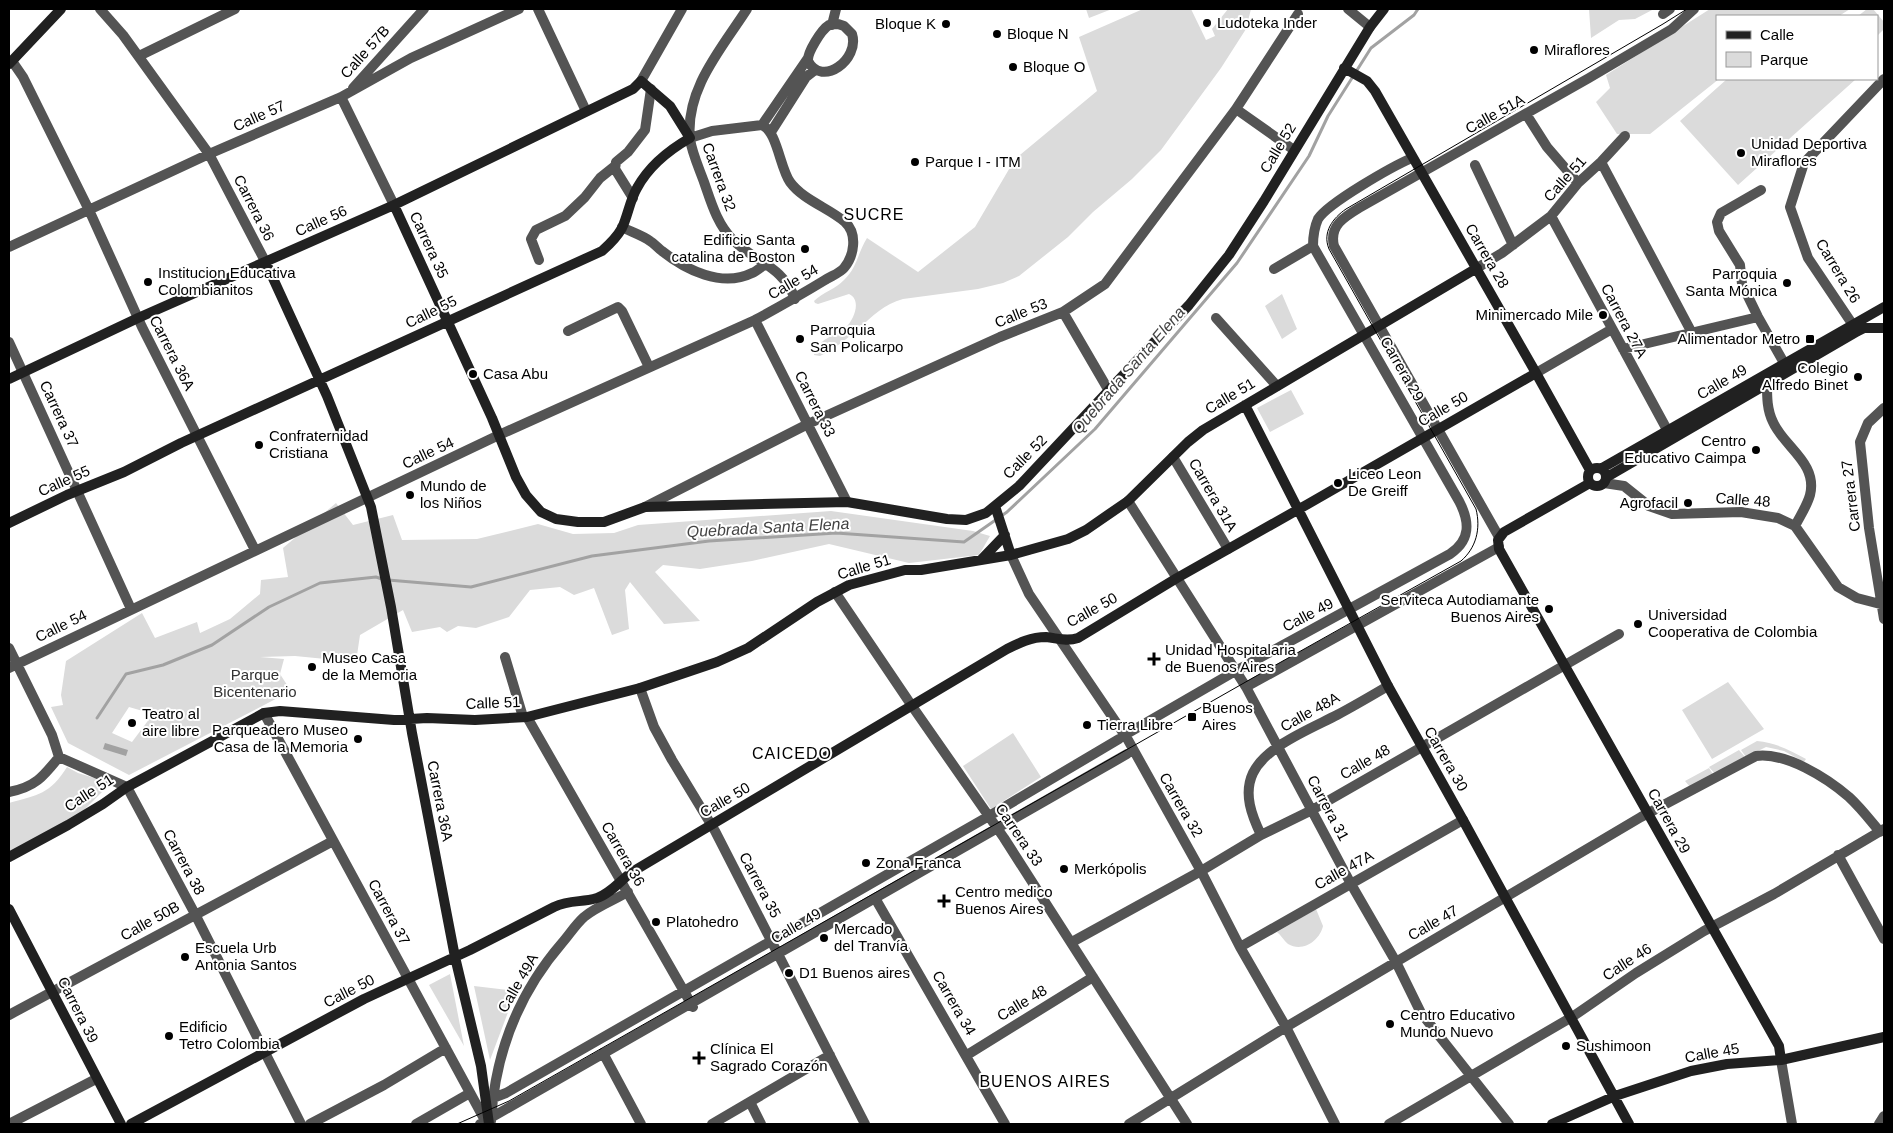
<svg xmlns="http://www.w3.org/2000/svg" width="1893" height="1133" font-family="Arial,sans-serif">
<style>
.green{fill:#dbdbdb;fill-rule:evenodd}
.water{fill:#a2a2a2}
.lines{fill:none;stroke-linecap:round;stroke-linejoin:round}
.stream{stroke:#a2a2a2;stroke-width:3}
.street{stroke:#545454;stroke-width:10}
.secondary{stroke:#212121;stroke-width:10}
.tram{stroke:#000;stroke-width:1}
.poi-dot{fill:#000;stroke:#fff;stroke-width:2}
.labels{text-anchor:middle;stroke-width:4;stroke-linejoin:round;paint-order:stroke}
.poi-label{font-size:15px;fill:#000;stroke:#fff;text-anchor:start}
.street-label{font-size:15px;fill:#000;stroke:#fff}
.park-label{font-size:15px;fill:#323232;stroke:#fff}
.neighbourhood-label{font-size:16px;letter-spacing:1px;fill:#000;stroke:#fff}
.water-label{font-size:16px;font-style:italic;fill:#434343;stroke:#fff}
</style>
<rect width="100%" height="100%" fill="#fff"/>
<path class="green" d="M1086,9H1112L1089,18Z
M1143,9H1191L1206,40L1215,36L1212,29L1228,9H1251L1246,29L1221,68L1161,150L1132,179L1093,212L1068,237L1019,276L1003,283L978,289L903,299C884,304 873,316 858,329C847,339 834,349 820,356L814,355C817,339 835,336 846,327C854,320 862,300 849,294L818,304L815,303L814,301C823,292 836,289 844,280C857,268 858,252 867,238L918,272L975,227L1015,159L1097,91L1079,37Z
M1589,9H1654L1635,19L1619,20L1591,38Z
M1710,9H1850L1839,16H1717V79H1719L1650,134H1617L1596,102L1610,88L1606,75Z
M1867,9H1873L1884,22V29L1877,36V16H1858Z
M1727,79H1856L1738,185L1680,121Z
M1282,294L1297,329L1282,339L1265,306Z
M1291,390L1304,414L1270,432L1257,408Z
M336,503L353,525L393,515L402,540L477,539L538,524L573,534L614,533L638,525L831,511L973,531L990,536L979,555L909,563L829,544L752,561L700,569L663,565L655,572L700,621L664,624L630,582L625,590L629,629L612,635L594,588L574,595L560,587L530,590L509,617L476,628L458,626L447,632L440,627L412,632L403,610L360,635L356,662L295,656L260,657L284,659L280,674L291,691L129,775L68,743L51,707L63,705L61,695L66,661L142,613L155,638L197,622L200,633L230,619L260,594L261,580L288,577L283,548ZM129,707L153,714L132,742L112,733Z
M1728,682L1764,729L1712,759L1682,710Z
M1013,733L1041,777L991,809L963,766Z
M1757,741C1776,743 1790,750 1806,759L1804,762L1784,751L1766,747L1746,757L1741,750Z
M1739,750L1745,757L1715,774L1709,767Z
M67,767L78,773L111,783L82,812L9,853V803C38,795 50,794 67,767Z
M1709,768L1713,774L1690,787L1685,781Z
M1316,909L1323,926C1320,940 1303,953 1288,944C1284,941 1281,935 1277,932Z
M450,974L464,1046L429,985Z
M474,986L516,991L490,1060Z"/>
<path class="water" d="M105,743L128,750L126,756L103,749Z"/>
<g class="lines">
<path class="stream" d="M388,580L471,587L592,556L709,541L836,533L964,542L1007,512L1095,429L1237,263L1309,156L1328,116L1371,48L1414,15L1418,9
M97,718L126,674L163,665L212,645L269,607L320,583L376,577L382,579"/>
<path class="street" d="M100,9L123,35L209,154L266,263
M538,9L586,111
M747,9C722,48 685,89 690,139C692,153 699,168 704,182C711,202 717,224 733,240C755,262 783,266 795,299
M1348,9L1370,27
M1663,14L1670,9
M838,24L844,26L852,34C860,59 822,88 808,61C807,53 821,30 829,25C832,24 835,24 838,24Z
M832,25L836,9
M139,56L235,9
M12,61L23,77L89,210L142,327L255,550
M641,81L682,9
M353,88L424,9
M341,97L394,205
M1236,109L1294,150
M1526,114L1547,147L1578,183
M762,125L808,58
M771,132L806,77L815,70
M690,138L712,131L762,125
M1601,162L1692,333
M1475,165L1513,245
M1761,190L1721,213L1717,222L1719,231L1740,265L1742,284L1758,317L1788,370
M633,198L615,169L616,162L628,152L645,130L651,89
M1551,216L1671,437
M622,227C631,232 642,235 650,241C655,244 658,248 662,251C686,270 722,288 752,273C757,271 761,267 765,264
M9,247L209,154L341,97L411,58L519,9
M539,260L531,239L536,230L565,216L585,197L600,178L615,166
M1477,268L1502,253L1551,216L1578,183L1601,162L1625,136
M1274,269L1313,246
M1063,312L1109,391
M1216,318L1277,386
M755,320L847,502
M568,331L618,307L622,311L649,367
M1857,331L1808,258L1790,207L1804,163L1884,79
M9,342L131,609
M1623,349L1758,317
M1536,373L1612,329
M1767,384C1767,397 1767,410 1773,422C1784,447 1818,463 1810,495C1807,506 1800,516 1795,526
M1884,408L1868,423L1860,442L1869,528L1884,619
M1173,457L1228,549
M1604,483L1624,486L1649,506L1672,514L1741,512L1778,518L1795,526L1838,587L1857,598L1884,605
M1128,501L1246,687L1351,884L1396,962L1421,1013L1509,1124
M645,507L808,424L1000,337L1063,312L1105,284L1236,109L1298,14
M1499,537L1334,246C1329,226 1344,217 1359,208L1589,78L1672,29L1694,9
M1011,555L1029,594L1128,740L1201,871L1240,947L1286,1027L1335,1124
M835,592L912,706L1004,838L1187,1124
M9,648L52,735L59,757L127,787L195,914L301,1124
M505,657L523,717
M9,668L499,435L755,320C779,307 802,294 825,280C831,276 840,273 844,268C854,256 858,234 845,222C829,208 803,200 790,182C780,168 777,131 762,125
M1246,687L1499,547
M640,688L654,727L672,760L715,831L865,1124
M264,713L487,1124
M527,717L693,1007
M1130,732L1232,673L1450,554C1471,540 1470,522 1459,501L1313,246C1313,237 1314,228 1318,219C1328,203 1393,166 1412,158
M9,792C35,787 43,777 59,757
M1261,835C1252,816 1243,794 1253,773C1266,746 1312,728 1337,715C1354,706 1371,696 1388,686
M1838,855L1884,939
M875,898L1005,1124
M1072,942L1201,871L1261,835L1312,810L1619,634
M1240,947L1463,820
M9,1015L333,841
M603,1053L641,1124
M967,1055L1093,977
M1781,1060L1792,1124
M493,1098L506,1093L989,816L1119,739
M750,1102L761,1124
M491,1121C495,1053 518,994 562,943C569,935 576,924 584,917C596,907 614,900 628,892
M9,1124L96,1079
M310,1124L384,1085L446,1048
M416,1124L470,1093
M480,1124L1127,754
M712,1124L830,1055
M1129,1124L1286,1027L1641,817L1756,756C1786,752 1827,778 1849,797C1860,807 1870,820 1880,832
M1389,1124L1572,1017L1636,973L1704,931L1774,894L1884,829
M1879,1124L1884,1116"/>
<path class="secondary" d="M9,64L61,9
M1344,68L1367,81L1375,91L1536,373L1590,470
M394,205L492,418L516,477L526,495L541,512L556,519L578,522H604L645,507L847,502L947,519L966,520L986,513L1019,486L1189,305L1229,255L1264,201L1370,27L1384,9
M266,263L327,396L371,507L391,607L412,733L455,957L481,1066L489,1124
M9,379L138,318L394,205L633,89L641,81L670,106L690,138C669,150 649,166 637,188C630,200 628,215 622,228C617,237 610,244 602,251L181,443L124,472L67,495L9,523
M1245,405L1388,686L1463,820L1629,1124
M1588 477a9 9 0 1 1 18 0a9 9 0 1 1-18 0Z
M1602,468L1884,307
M1607,477L1858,331L1864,328H1884
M1590,483L1504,532L1498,540L1499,549L1779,1046L1781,1060
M995,506L1011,555
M981,560L1005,535
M9,857L68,825L103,804L127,787L264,713L280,711L394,720L427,718L475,720L527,717L640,688L717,662L748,648L817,602L849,585L905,570H921L1011,555L1068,539L1086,530L1128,501L1188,442L1203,430L1477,268
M9,909L121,1124
M131,1124L364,999L470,950L554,907C571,899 581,903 597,898C610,894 621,880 632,872L1007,649C1019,643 1031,637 1046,637C1057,638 1066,642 1078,638L1177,578L1308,504L1536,373
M1552,1124L1615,1096L1691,1071L1727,1064L1781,1060L1884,1037"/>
<path class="tram" d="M457,1124L509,1101L1265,671L1461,561C1476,548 1481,529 1476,509L1329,249C1322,232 1333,218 1346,209L1663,24L1687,9"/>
</g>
<g class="poi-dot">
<circle cx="1207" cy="23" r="5"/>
<circle cx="946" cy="24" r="5"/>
<circle cx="997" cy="34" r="5"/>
<circle cx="1534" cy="50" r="5"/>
<circle cx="1013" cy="67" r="5"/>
<circle cx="1741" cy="153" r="5"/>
<circle cx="915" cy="162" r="5"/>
<circle cx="805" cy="249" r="5"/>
<circle cx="148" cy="282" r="5"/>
<circle cx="1787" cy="283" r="5"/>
<circle cx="1603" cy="315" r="5"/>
<circle cx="800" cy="339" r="5"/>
<rect x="1805" y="334" width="10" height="10" rx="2.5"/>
<circle cx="473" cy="374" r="5"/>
<circle cx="1858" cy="377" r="5"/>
<circle cx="259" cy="445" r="5"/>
<circle cx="1756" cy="450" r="5"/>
<circle cx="1338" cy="483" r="5"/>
<circle cx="410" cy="495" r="5"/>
<circle cx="1688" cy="503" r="5"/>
<circle cx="1549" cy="609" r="5"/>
<circle cx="1638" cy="624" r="5"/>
<path d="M1151.5 651.5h5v5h5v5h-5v5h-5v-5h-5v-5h5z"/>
<circle cx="312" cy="667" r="5"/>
<rect x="1187" y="712" width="10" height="10" rx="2.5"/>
<circle cx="132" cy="723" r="5"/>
<circle cx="1087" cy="725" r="5"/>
<circle cx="358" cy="739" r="5"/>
<circle cx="866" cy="863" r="5"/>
<circle cx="1064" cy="869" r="5"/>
<path d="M941.5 893.5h5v5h5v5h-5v5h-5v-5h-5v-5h5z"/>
<circle cx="656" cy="922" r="5"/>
<circle cx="824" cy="938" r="5"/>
<circle cx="185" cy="957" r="5"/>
<circle cx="789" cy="973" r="5"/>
<circle cx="1390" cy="1024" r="5"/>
<circle cx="169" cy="1036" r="5"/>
<circle cx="1566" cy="1046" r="5"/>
<path d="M696.5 1050.5h5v5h5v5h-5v5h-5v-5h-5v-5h5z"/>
</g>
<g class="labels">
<g class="poi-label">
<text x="1217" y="28">Ludoteka Inder</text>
<text x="936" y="29" text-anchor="end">Bloque K</text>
<text x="1007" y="39">Bloque N</text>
<text x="1544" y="55">Miraflores</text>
<text x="1023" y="72">Bloque O</text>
<text x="1751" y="149">Unidad Deportiva<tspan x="1751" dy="17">Miraflores</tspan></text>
<text x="925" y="167">Parque I - ITM</text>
<text x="795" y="245" text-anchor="end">Edificio Santa<tspan x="795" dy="17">catalina de Boston</tspan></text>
<text x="158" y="278">Institucion Educativa<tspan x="158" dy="17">Colombianitos</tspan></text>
<text x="1777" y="279" text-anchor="end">Parroquia<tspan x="1777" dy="17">Santa Mónica</tspan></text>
<text x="1593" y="320" text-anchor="end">Minimercado Mile</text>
<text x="810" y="335">Parroquia<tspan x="810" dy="17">San Policarpo</tspan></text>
<text x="1800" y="344" text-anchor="end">Alimentador Metro</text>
<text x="1848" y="373" text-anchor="end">Colegio<tspan x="1848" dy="17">Alfredo Binet</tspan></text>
<text x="483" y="379">Casa Abu</text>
<text x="269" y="441">Confraternidad<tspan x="269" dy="17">Cristiana</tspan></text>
<text x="1746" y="446" text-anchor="end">Centro<tspan x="1746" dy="17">Educativo Caimpa</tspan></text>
<text x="1348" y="479">Liceo Leon<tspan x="1348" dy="17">De Greiff</tspan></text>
<text x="420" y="491">Mundo de<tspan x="420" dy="17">los Niños</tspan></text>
<text x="1678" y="508" text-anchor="end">Agrofacil</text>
<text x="1539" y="605" text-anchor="end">Serviteca Autodiamante<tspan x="1539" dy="17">Buenos Aires</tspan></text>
<text x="1648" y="620">Universidad<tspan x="1648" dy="17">Cooperativa de Colombia</tspan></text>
<text x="1165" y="655">Unidad Hospitalaria<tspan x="1165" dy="17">de Buenos Aires</tspan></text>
<text x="322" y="663">Museo Casa<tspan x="322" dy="17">de la Memoria</tspan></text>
<text x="1202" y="713">Buenos<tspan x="1202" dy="17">Aires</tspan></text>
<text x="142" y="719">Teatro al<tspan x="142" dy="17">aire libre</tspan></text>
<text x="1097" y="730">Tierra Libre</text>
<text x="348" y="735" text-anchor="end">Parqueadero Museo<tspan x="348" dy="17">Casa de la Memoria</tspan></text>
<text x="876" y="868">Zona Franca</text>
<text x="1074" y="874">Merkópolis</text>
<text x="955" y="897">Centro medico<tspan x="955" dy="17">Buenos Aires</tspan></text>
<text x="666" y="927">Platohedro</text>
<text x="834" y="934">Mercado<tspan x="834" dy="17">del Tranvía</tspan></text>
<text x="195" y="953">Escuela Urb<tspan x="195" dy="17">Antonia Santos</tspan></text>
<text x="799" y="978">D1 Buenos aires</text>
<text x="1400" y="1020">Centro Educativo<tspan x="1400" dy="17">Mundo Nuevo</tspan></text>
<text x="179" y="1032">Edificio<tspan x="179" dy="17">Tetro Colombia</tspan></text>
<text x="1576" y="1051">Sushimoon</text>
<text x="710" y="1054">Clínica El<tspan x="710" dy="17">Sagrado Corazón</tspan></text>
</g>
<g class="street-label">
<text transform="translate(365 52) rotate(-48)" y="5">Calle 57B</text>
<text transform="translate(1495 114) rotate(-29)" y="5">Calle 51A</text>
<text transform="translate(259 116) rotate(-24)" y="5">Calle 57</text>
<text transform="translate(1278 148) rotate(-59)" y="5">Calle 52</text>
<text transform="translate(719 177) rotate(70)" y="5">Carrera 32</text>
<text transform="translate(1565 179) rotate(-48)" y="5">Calle 51</text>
<text transform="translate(254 208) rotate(63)" y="5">Carrera 36</text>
<text transform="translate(321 221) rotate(-24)" y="5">Calle 56</text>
<text transform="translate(429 245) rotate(65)" y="5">Carrera 35</text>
<text transform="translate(1487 256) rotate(60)" y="5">Carrera 28</text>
<text transform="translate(1838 271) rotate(59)" y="5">Carrera 26</text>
<text transform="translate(793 282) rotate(-30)" y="5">Calle 54</text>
<text transform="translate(431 312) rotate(-26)" y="5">Calle 55</text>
<text transform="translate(1021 313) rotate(-22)" y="5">Calle 53</text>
<text transform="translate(1624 321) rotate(62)" y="5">Carrera 27A</text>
<text transform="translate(172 353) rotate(63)" y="5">Carrera 36A</text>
<text transform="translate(1402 369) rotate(60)" y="5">Carrera 29</text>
<text transform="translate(1722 382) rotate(-30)" y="5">Calle 49</text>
<text transform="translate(1230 396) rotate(-31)" y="5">Calle 51</text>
<text transform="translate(815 404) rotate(63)" y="5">Carrera 33</text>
<text transform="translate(1443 409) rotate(-30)" y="5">Calle 50</text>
<text transform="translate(59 414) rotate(65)" y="5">Carrera 37</text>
<text transform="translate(428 453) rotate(-25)" y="5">Calle 54</text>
<text transform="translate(1025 457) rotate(-45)" y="5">Calle 52</text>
<text transform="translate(64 481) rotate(-24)" y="5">Calle 55</text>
<text transform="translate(1213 495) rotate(60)" y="5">Carrera 31A</text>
<text transform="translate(1851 496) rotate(-97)" y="5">Carrera 27</text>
<text transform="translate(1743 500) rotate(4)" y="5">Calle 48</text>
<text transform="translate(864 567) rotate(-17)" y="5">Calle 51</text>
<text transform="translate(1092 610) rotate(-29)" y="5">Calle 50</text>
<text transform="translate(1308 615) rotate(-28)" y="5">Calle 49</text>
<text transform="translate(61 626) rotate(-26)" y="5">Calle 54</text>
<text transform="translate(493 703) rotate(-2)" y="5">Calle 51</text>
<text transform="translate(1310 712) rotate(-29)" y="5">Calle 48A</text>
<text transform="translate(1446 759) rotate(60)" y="5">Carrera 30</text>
<text transform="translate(1365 762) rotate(-30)" y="5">Calle 48</text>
<text transform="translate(89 793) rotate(-33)" y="5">Calle 51</text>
<text transform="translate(725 800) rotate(-30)" y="5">Calle 50</text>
<text transform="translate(440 801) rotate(79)" y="5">Carrera 36A</text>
<text transform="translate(1181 805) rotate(60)" y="5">Carrera 32</text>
<text transform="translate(1328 808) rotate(62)" y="5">Carrera 31</text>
<text transform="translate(1669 821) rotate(61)" y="5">Carrera 29</text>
<text transform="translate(1019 835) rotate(56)" y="5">Carrera 33</text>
<text transform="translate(623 854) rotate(60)" y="5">Carrera 36</text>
<text transform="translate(184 862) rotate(62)" y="5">Carrera 38</text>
<text transform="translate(1344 870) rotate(-29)" y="5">Calle 47A</text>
<text transform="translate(760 885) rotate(62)" y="5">Carrera 35</text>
<text transform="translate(389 912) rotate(62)" y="5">Carrera 37</text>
<text transform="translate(150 921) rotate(-29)" y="5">Calle 50B</text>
<text transform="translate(1433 923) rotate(-30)" y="5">Calle 47</text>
<text transform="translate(796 926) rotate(-30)" y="5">Calle 49</text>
<text transform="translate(1627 962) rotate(-33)" y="5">Calle 46</text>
<text transform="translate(518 983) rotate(-60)" y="5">Calle 49A</text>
<text transform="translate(349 991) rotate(-27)" y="5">Calle 50</text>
<text transform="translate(954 1003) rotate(60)" y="5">Carrera 34</text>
<text transform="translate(1022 1003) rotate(-31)" y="5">Calle 48</text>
<text transform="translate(78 1010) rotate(63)" y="5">Carrera 39</text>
<text transform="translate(1712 1053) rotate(-10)" y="5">Calle 45</text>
</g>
<g class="park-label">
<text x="255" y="680">Parque<tspan x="255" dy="17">Bicentenario</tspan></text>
</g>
<g class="neighbourhood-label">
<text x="874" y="220">SUCRE</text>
<text x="792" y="759">CAICEDO</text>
<text x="1045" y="1087">BUENOS AIRES</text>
</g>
<g class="water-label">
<text transform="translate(1128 370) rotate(-49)" y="6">Quebrada Santa Elena</text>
<text transform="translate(768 527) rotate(-3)" y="6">Quebrada Santa Elena</text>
</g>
</g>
<rect width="1893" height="1133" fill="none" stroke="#000000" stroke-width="20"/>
<rect x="1716" y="15" width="162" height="65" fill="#ffffff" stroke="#999999"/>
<rect x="1726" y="31" width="25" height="8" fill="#212121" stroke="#999999"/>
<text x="1760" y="40" font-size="15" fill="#000000">Calle</text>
<rect x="1726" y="52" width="25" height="15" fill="#dbdbdb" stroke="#999999"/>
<text x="1760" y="65" font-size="15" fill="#000000">Parque</text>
</svg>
